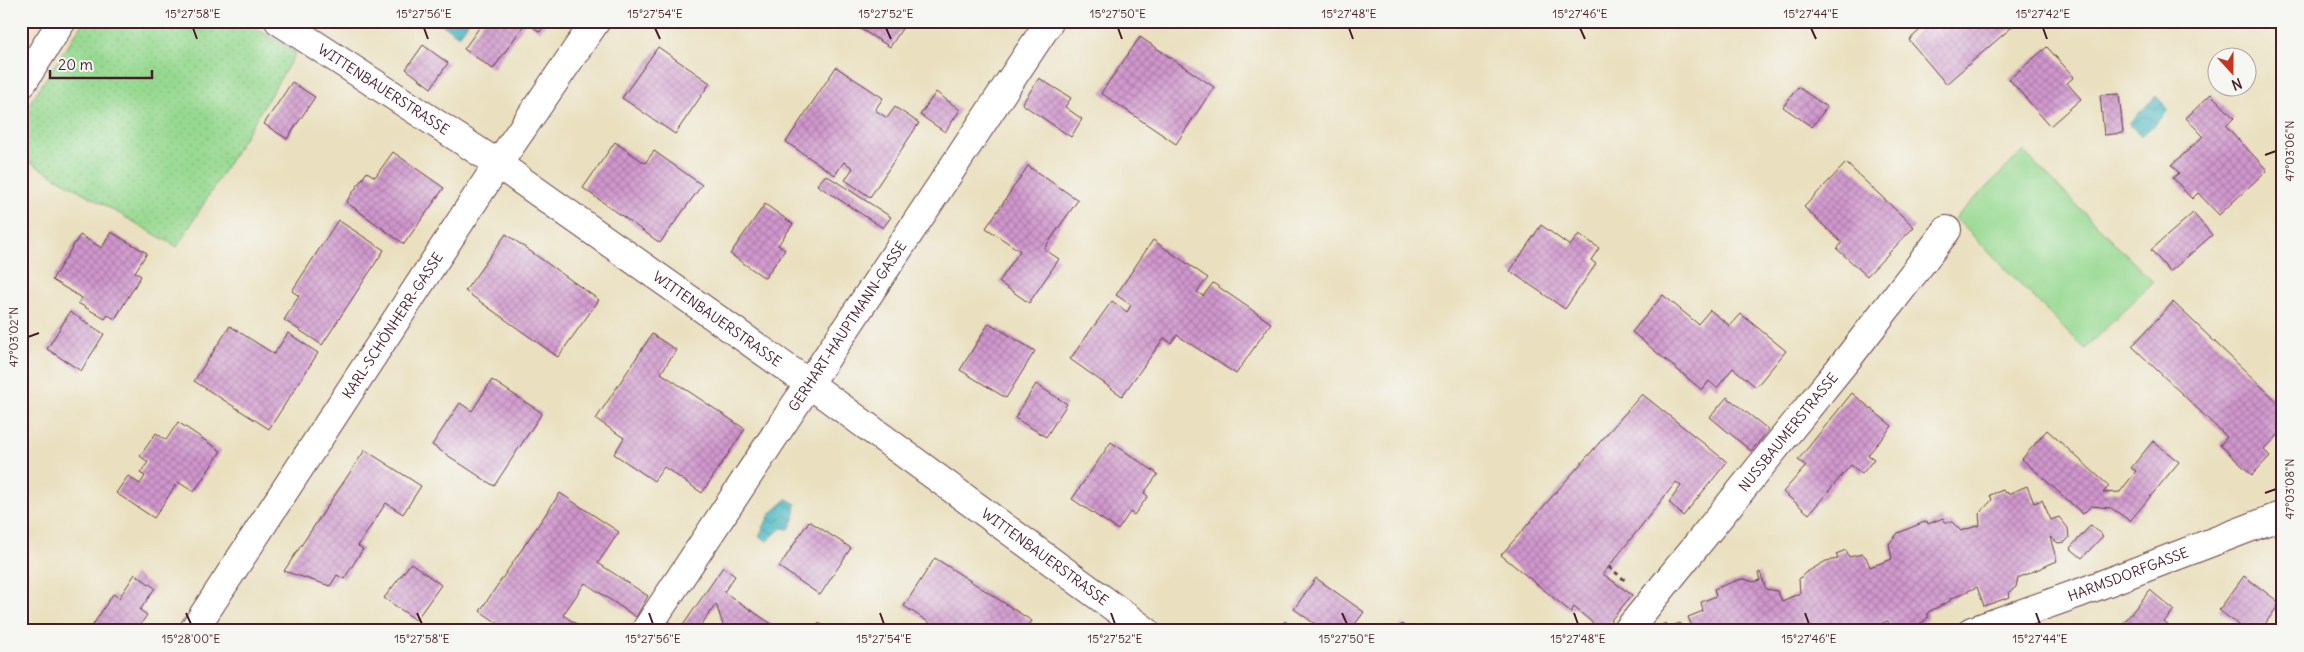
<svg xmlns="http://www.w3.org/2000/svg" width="2304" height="652" font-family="Delius,sans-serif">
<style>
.grass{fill:url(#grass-dots);stroke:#707c5e}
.garden{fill:#96d990;stroke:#707c5e}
.water{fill:url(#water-waves);stroke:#4a6c76}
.building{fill:url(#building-cross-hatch)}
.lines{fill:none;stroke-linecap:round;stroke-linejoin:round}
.street-casing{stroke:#623c41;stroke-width:30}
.path{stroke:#623c41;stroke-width:3;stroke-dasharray:4 4;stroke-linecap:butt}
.street{stroke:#fff;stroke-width:28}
.ticks{fill:none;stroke:#4a1f2b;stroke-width:2}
.labels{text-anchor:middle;stroke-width:4;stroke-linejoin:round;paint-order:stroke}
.street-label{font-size:14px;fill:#4a1f2b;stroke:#f6f6f2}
.neatline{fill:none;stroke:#4a1f2b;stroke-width:2}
.ticks-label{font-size:12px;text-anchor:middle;fill:#4a1f2b}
</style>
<defs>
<pattern id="grass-dots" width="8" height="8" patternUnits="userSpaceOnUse" patternTransform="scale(1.25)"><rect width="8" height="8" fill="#96d990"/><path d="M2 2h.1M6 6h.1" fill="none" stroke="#83ba7c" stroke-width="1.8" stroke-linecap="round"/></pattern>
<pattern id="water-waves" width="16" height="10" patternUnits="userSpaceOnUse" patternTransform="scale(1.25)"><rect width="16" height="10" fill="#4ab9c2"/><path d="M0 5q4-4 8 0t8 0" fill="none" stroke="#40969e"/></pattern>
<pattern id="building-cross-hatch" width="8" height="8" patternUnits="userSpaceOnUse" patternTransform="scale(1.25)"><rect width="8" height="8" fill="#d097cd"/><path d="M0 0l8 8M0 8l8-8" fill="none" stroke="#ab7ba7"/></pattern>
</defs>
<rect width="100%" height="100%" fill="#f6f6f2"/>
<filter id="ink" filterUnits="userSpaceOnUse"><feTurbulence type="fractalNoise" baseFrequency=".02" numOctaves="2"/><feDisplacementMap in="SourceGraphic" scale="10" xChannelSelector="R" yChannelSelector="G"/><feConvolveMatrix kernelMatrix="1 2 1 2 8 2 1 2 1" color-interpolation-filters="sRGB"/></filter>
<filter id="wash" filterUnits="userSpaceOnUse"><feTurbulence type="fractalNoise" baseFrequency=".0096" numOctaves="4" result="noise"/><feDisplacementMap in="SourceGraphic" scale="20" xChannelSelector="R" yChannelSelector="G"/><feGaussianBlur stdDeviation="1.12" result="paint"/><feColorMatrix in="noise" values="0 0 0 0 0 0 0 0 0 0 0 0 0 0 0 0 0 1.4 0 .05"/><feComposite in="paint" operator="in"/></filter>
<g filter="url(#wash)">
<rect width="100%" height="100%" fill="#eae0bf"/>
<path class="grass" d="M84,21H246L296,53L177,247L21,157V116Z"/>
<path class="garden" d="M2023,151L2153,282L2085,349L1955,218Z"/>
<path class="water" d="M437,21H469L459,36Z
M2156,96L2169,110L2141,137L2129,123Z
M787,499L796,504L794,519L789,529L781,528L767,541L759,536L770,514Z"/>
<g id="blocks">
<path class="building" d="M484,21H547L540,32L526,22L493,69L464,49Z
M864,21H907L890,47L859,28Z
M1930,21H2019L1946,84L1909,40Z
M1140,37L1214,87L1176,144L1101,93Z
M423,45L448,63L431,88L406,69Z
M658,47L710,83L675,134L622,98Z
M2047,47L2074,77L2067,83L2081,99L2050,126L2009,79Z
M836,67L883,98L875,110L887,118L895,107L919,123L870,197L845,180L853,168L844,162L835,175L786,142Z
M1039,78L1071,98L1065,107L1082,119L1071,137L1022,104Z
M292,82L315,97L287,139L264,124Z
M1798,87L1827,107L1812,127L1783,107Z
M936,92L960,110L945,132L920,115Z
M2119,94L2123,133L2104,135L2100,95Z
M2211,94L2234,118L2226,126L2267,170L2219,215L2198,193L2192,199L2173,178L2179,173L2172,165L2203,136L2186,118Z
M615,142L645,163L654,151L702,185L660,243L583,188Z
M393,152L444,188L404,244L346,202L367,172L375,177Z
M1846,163L1914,227L1867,276L1837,249L1842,243L1804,207Z
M1028,166L1078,200L1044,249L1059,259L1029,303L999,282L1020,251L986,228Z
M826,175L891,217L883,228L817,185Z
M765,204L793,224L778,245L785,250L765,278L730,254Z
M2193,213L2212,235L2170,272L2151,250Z
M338,220L384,250L322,345L284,320L299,296L292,291Z
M1541,225L1570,246L1579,234L1599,248L1591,260L1596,264L1565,309L1510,271Z
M111,232L147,253L135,272L141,276L115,319L108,315L105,319L78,303L82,298L52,280L80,235L102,248Z
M506,234L599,300L558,357L465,291Z
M1153,240L1208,278L1197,292L1203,296L1213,283L1271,323L1236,374L1177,335L1171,343L1164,338L1122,396L1070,359L1112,301L1127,312L1131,305L1116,295Z
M1663,295L1698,324L1710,310L1730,326L1741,314L1786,351L1756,387L1733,368L1717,388L1709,381L1702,390L1632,332Z
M2173,302L2283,407V430L2264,450L2270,456L2252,475L2220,445L2227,437L2132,346Z
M70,312L104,334L81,371L47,349Z
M989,323L1035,351L1006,398L960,370Z
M230,326L274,354L288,333L318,353L269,429L194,381Z
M652,334L676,350L661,373L745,429L702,493L664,467L654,481L614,454L624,438L596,419Z
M492,380L542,413L494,486L432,445L460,403L472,411Z
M1036,384L1067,404L1046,437L1015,418Z
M1852,393L1892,426L1868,455L1874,459L1862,474L1851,465L1809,514L1783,492L1806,466L1798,460Z
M1642,394L1727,462L1683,516L1669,502L1681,486L1676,482L1603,574L1632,595L1602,631L1574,607L1571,612L1501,555Z
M1727,397L1769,430L1751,451L1710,417Z
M178,422L221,451L194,492L178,482L154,518L116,493L128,476L140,484L145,476L140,473L148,462L140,456L156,433L166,440Z
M2047,430L2109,486L2103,493L2120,492L2136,471L2131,468L2153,441L2179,462L2130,521L2111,508L2091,506L2083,514L2022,459Z
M1111,442L1158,474L1144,493L1148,496L1134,515L1130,512L1118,530L1072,499Z
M365,450L421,486L403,514L386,503L358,546L363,549L344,579L337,575L330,586L284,571Z
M2027,486L2034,503L2042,500L2051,520L2059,517L2068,528L2069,538L2065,542L2058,543L2050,537L2057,561L2018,578L2016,587L2009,592L2010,597L1984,606L1977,587L1950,599V601L1928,612V618L1919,625L1921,631H1892L1888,621L1876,626V628L1870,631H1649L1666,623L1669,629L1671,626L1680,623L1687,629L1692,627L1688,617L1703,611L1701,602L1716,596L1714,589L1738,580L1744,579L1754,582L1760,580L1758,573L1760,572L1766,589L1777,591L1782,601L1800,593L1799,579L1805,573L1826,561L1838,559L1836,554L1846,550L1849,557L1862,554L1866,557L1870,567L1892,559L1889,544L1898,533L1927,521L1928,524L1943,518L1945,522H1952L1961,531L1980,525L1979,514L1992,500L1990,495L2003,490L2005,493L2007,492L2008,494Z
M560,493L619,532L598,563L648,596L636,617L585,583L563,615L587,631H509L480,611Z
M809,521L851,548L820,595L779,567Z
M2091,525L2103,536L2082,558L2070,548Z
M935,558L1032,621L1025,631H942L904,606Z
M411,563L441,585L416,620L384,598Z
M723,567L735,576L724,592L782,631H725L716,604L697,631H679Z
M135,574L155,588L140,610L147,615L136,631H89L113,594L119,598Z
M2244,576L2280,603L2260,631H2246L2219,610Z
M1316,578L1364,612L1350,631H1316L1319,627L1294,609Z
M2150,590L2174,610L2164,622L2175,631H2117Z
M1285,621L1298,631H1279Z
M819,623L831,631H814Z
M1402,624L1410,631H1397Z
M282,625L291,631H278Z"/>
</g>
</g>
<g filter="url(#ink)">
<use href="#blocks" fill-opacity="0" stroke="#623c41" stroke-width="1"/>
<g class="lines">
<g class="street-casing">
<g id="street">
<path id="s1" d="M279,21L498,164L808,383L1146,631"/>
<path d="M21,85L62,21"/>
<path id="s2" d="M193,631L498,164L596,21"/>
<path id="s3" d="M645,631L1050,21"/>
<path id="s4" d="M1627,631L1849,357L1947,230"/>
<path id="s5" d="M1972,631L2082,592L2283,515"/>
</g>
</g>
<path class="path" d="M1609,567L1627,582"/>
<use href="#street" class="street"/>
</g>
</g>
<path class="ticks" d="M193,28L197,39M424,28L428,39M655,28L660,39M886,28L891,39M1118,28L1122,39M1349,28L1353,39M1580,28L1585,39M1811,28L1816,39M2043,28L2047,39M2265,155L2276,151M28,337L39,333M2265,493L2276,489M186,613L191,624M417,613L422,624M649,613L653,624M880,613L884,624M1111,613L1115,624M1342,613L1347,624M1574,613L1578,624M1805,613L1809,624M2036,613L2040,624"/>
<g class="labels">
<g class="street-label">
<text dy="5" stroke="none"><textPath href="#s1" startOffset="125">WITTENBAUERSTRASSE</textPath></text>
<text dy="5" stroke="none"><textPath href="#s1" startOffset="530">WITTENBAUERSTRASSE</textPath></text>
<text dy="5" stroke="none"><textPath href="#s2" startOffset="365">KARL-SCHÖNHERR-GASSE</textPath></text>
<text dy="5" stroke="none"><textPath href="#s3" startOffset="366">GERHART-HAUPTMANN-GASSE</textPath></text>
<text dy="5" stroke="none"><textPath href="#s4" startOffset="256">NUSSBAUMERSTRASSE</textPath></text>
<text dy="5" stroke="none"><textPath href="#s1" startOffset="935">WITTENBAUERSTRASSE</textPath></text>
<text dy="5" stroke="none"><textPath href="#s5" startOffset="166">HARMSDORFGASSE</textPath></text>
</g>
</g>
<rect width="2304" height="652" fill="none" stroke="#f6f6f2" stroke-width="55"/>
<g transform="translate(2232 72) rotate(159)"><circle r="24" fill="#f6f6f2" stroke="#b1a0a2"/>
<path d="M0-4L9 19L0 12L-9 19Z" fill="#c8321e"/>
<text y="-8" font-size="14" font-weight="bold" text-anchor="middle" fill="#4a1f2b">N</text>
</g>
<path d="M50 70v8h102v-8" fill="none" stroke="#4a1f2b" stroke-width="2.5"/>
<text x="58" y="70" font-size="15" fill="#4a1f2b" stroke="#f6f6f2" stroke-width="4" paint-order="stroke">20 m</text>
<rect x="28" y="28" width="2248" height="596" class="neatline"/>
<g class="ticks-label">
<text x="193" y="18">15°27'58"E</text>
<text x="424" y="18">15°27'56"E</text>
<text x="655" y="18">15°27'54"E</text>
<text x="886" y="18">15°27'52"E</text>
<text x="1118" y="18">15°27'50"E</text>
<text x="1349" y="18">15°27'48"E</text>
<text x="1580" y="18">15°27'46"E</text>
<text x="1811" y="18">15°27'44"E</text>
<text x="2043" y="18">15°27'42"E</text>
<text transform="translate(2290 151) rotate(-90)" y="4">47°03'06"N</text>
<text transform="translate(14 337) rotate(-90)" y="4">47°03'02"N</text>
<text transform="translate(2290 489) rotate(-90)" y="4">47°03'08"N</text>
<text x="191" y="643">15°28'00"E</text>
<text x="422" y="643">15°27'58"E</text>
<text x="653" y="643">15°27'56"E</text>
<text x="884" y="643">15°27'54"E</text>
<text x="1115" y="643">15°27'52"E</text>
<text x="1347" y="643">15°27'50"E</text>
<text x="1578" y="643">15°27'48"E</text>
<text x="1809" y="643">15°27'46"E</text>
<text x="2040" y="643">15°27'44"E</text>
</g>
</svg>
